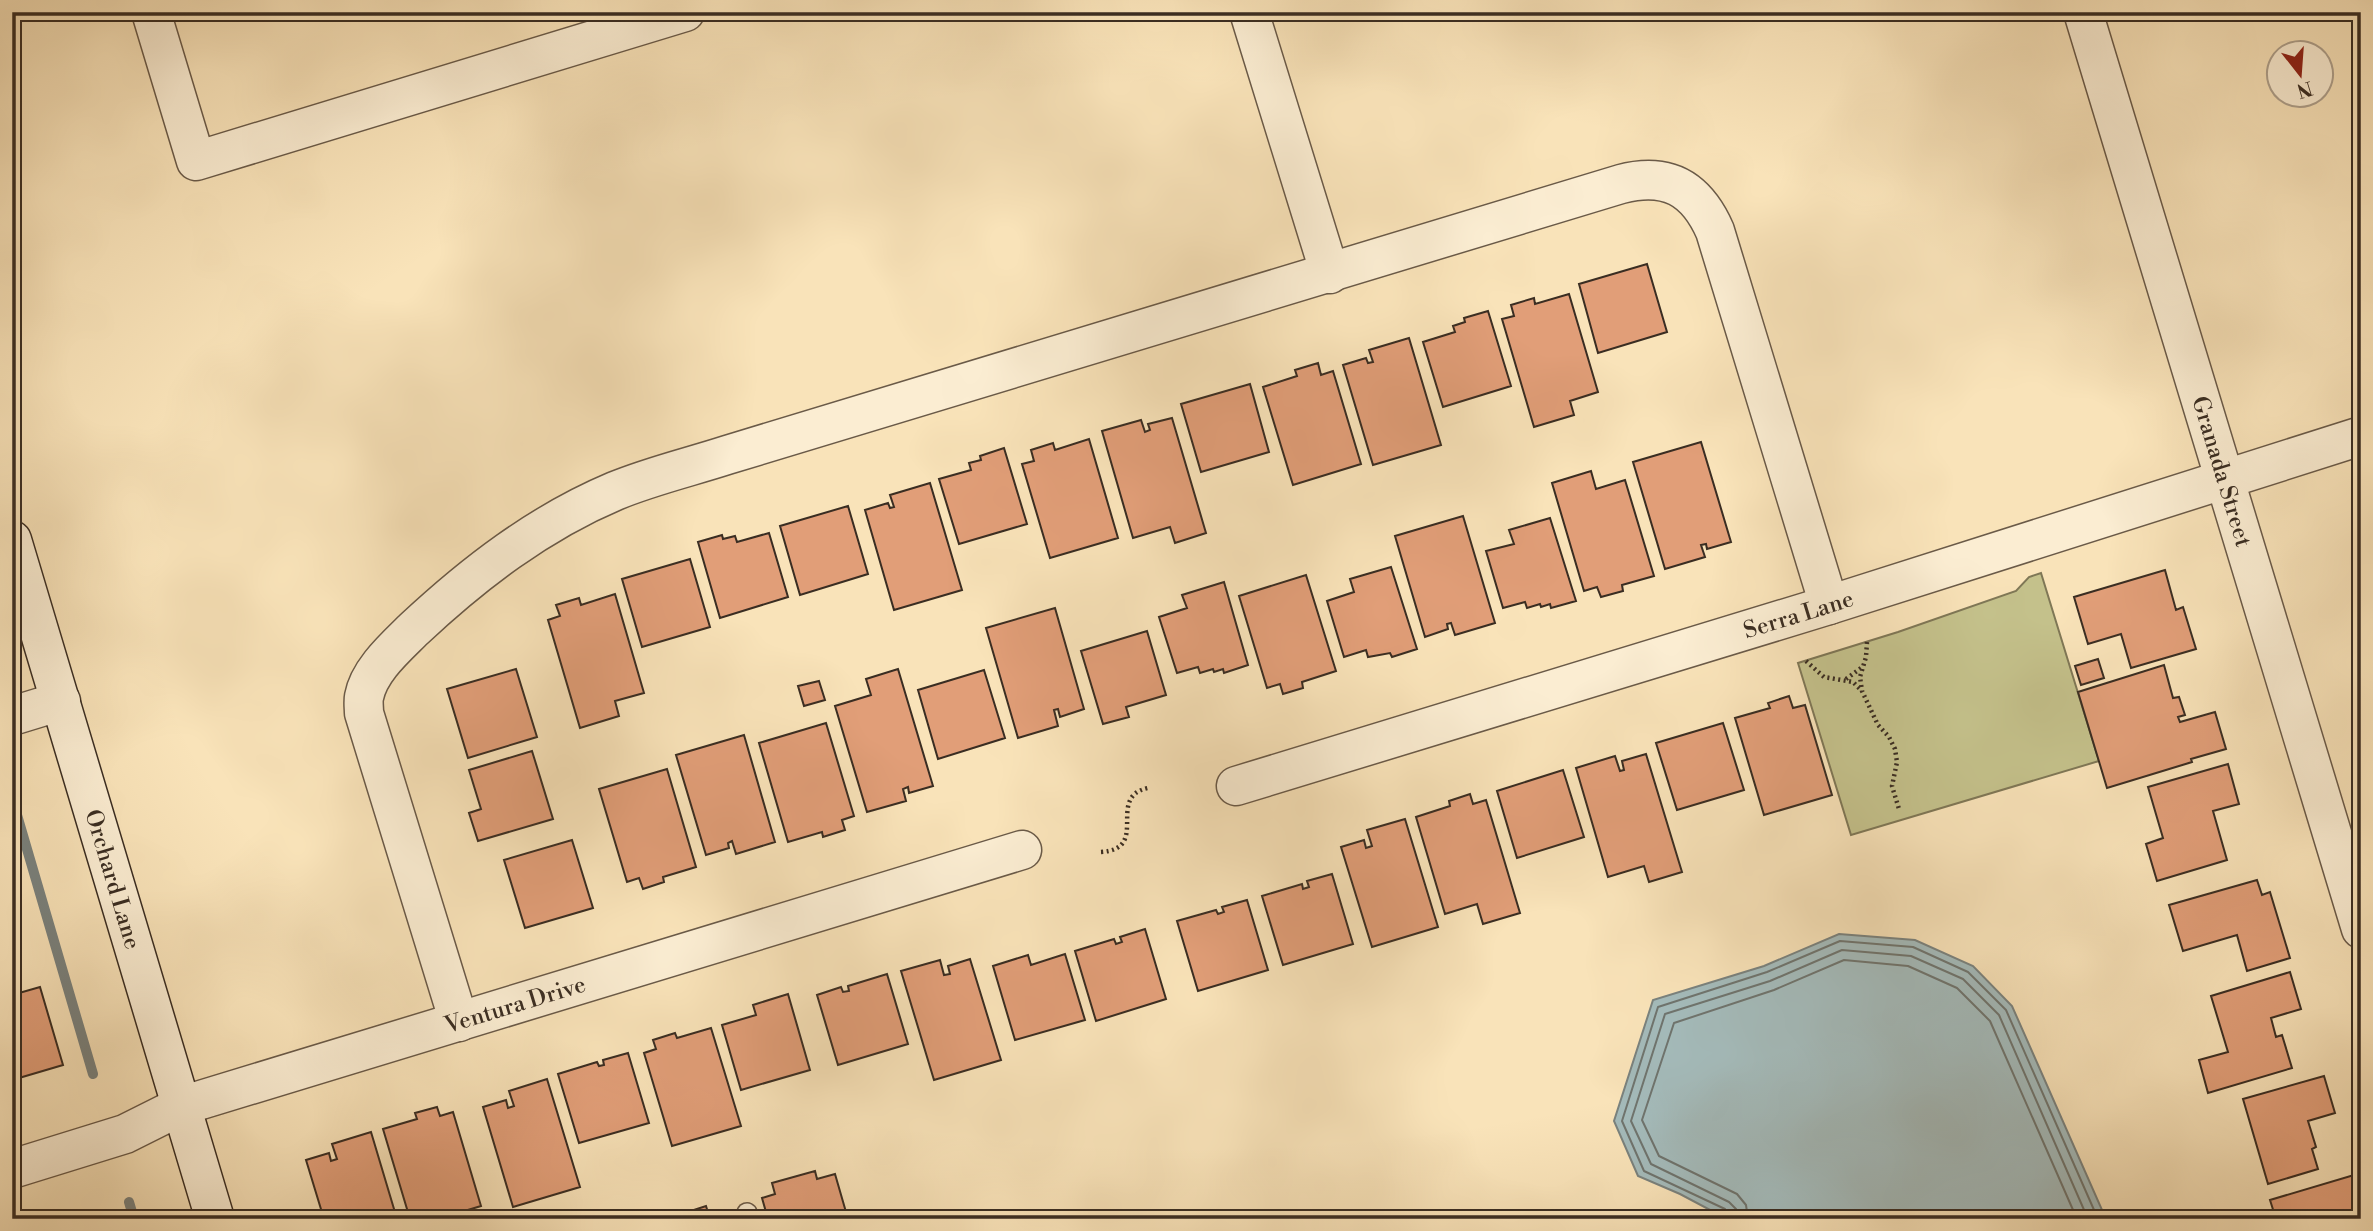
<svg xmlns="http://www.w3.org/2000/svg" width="2373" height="1231" font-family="'Libre Bodoni',serif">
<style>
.green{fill:#c4c18b;stroke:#7f7756;stroke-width:2}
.water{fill:#a4bbbb;stroke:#7a827e;stroke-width:2}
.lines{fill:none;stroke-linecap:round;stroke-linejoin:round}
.shore{stroke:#6f746e;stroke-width:2}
.stream{stroke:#7a827e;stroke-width:10}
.building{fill:#e19e78;stroke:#3a2d22;stroke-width:2}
.lane-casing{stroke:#6a5a48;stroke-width:22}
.street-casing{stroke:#6a5a48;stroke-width:41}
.secondary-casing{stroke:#3a2d22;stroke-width:41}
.path{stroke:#3a2d22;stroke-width:4.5;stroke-dasharray:2 3.5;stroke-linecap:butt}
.lane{stroke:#fbedd2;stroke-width:19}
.street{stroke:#fbedd2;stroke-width:38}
.secondary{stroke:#fbedd2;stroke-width:38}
.labels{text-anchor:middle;stroke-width:6;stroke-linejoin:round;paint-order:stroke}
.street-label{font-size:23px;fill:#3a2d22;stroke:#fbedd2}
</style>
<rect width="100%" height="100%" fill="#f9e3b9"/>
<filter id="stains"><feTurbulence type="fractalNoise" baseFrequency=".00286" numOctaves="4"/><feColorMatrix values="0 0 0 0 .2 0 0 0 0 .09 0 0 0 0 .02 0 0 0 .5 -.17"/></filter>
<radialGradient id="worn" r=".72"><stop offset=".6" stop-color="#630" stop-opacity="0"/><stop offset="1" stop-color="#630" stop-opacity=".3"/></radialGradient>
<path class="green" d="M2041,573L2099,761L1851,835L1798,663L1898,632L2016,591L2029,577Z"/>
<path class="water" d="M1839,934L1915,940L1973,966L2012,1006L2106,1219H1727L1680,1194L1638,1176L1614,1121L1653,1000L1764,966Z"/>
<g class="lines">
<path class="shore" d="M1729,1219L1725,1209L1644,1171L1622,1121L1658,1007L1767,972L1840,941L1913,947L1968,972L2006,1010L2098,1219
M1738,1219L1736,1209L1729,1202L1651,1164L1631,1121L1665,1014L1770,981L1842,950L1911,956L1963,979L1999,1015L2088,1219
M1748,1219L1746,1205L1737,1194L1659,1156L1642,1120L1674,1023L1774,990L1844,960L1908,966L1957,988L1990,1021L2077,1219"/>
<path class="stream" d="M12,798L93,1074
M129,1202L134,1219"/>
</g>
<path class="building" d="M1647,264L1667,332L1598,353L1579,284Z
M1569,294L1598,392L1570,401L1574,415L1534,427L1502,319L1514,316L1511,305L1534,298L1535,304Z
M1488,311L1511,386L1443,407L1423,342L1455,332L1453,326L1465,322L1464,318Z
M1409,338L1441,445L1373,465L1343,365L1366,358L1368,363L1373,362L1369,350Z
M1318,363L1321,375L1333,371L1361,464L1293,485L1263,387L1297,376L1295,370Z
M1250,384L1269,452L1201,472L1181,404Z
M1172,418L1206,533L1175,543L1170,527L1133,538L1102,431L1141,420L1145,432L1150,430L1148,424Z
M1089,439L1118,538L1050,558L1022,464L1034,461L1031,450L1053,443L1055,450Z
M1701,442L1731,542L1707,549L1706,544L1701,545L1705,557L1665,569L1633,462Z
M1004,448L1027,524L959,544L939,479L971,470L969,463L981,460L980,456Z
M1591,471L1596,489L1625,480L1654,576L1622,585L1623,591L1601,597L1597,587L1584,591L1552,483Z
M930,483L962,590L894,610L865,510L888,503L890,508L894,507L890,495Z
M848,506L868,574L800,595L780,526Z
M1463,516L1495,623L1455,635L1451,623L1447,624L1448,629L1425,637L1395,536Z
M1550,518L1576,601L1551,608L1550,604L1541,607L1540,604L1527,608L1525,602L1503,608L1486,551L1514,544L1509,530Z
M769,533L788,597L720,618L698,542L722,535L723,539L735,536L737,542Z
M690,559L710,627L642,647L622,579Z
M1391,567L1417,649L1392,657L1390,653L1368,657L1366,650L1344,657L1327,601L1354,592L1350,579Z
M2165,570L2176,610L2183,607L2196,649L2131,668L2121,634L2088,644L2074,597Z
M1306,575L1336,671L1302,682L1303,688L1283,694L1280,684L1267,688L1239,596Z
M1224,582L1248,665L1224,673L1223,669L1214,672L1213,669L1200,673L1198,667L1177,673L1159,617L1187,608L1182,595Z
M615,594L644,693L615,701L619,716L580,728L548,620L560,616L556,605L579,598L581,605Z
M1055,608L1084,709L1060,717L1058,709L1054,710L1058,726L1018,738L986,628Z
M1147,631L1166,695L1126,707L1129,717L1103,724L1081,651Z
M2098,659L2104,678L2081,685L2075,666Z
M2164,665L2173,698L2179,697L2185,715L2178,717L2180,722L2215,712L2226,749L2191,759L2192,762L2107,788L2078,692Z
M516,669L537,737L468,758L447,689Z
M898,669L933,786L909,793L908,787L903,789L906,801L867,812L835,706L871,695L866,679Z
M984,670L1005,738L938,759L918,690Z
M819,681L825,700L804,706L798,686Z
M1789,696L1793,708L1805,705L1832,795L1764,815L1735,718L1770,708L1768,703Z
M826,723L854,816L842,820L845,830L823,837L822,832L788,842L759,743Z
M1723,723L1744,790L1677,810L1656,743Z
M744,735L775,842L736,854L732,841L728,843L729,848L706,855L676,755Z
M532,751L553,819L478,841L469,813L481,809L469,770Z
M1646,754L1682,872L1649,882L1644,866L1608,877L1576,768L1615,756L1620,771L1624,770L1622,761Z
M2228,764L2239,804L2213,811L2227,860L2157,881L2146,844L2163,838L2148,787Z
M667,769L696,867L663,877L664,882L643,889L639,878L627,882L599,789Z
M1563,770L1584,837L1517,858L1497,791Z
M1470,794L1473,804L1486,800L1520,913L1483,924L1477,904L1445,914L1416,817L1450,806L1449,801Z
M1405,819L1438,927L1372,947L1341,847L1364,840L1366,848L1372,846L1367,830Z
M572,840L593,908L525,928L504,860Z
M1332,874L1353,944L1283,965L1262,896L1302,884L1303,889L1309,887L1307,881Z
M2257,880L2262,895L2270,892L2290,958L2247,971L2237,935L2183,951L2169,905Z
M1247,900L1268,970L1198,991L1177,921L1216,910L1218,914L1224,912L1222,907Z
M1145,929L1166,999L1096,1021L1075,951L1114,939L1116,944L1122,942L1120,937Z
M1065,954L1085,1020L1015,1040L993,966L1028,955L1031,965Z
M970,959L1001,1060L934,1080L901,971L940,960L944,975L950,974L948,966Z
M2290,972L2301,1009L2271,1018L2276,1037L2282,1035L2292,1068L2208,1093L2199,1060L2228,1052L2211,996Z
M887,974L908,1044L838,1065L817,995L841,987L843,992L849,991L848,986Z
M40,987L63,1065L19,1078L20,1083L12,1085V995Z
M788,994L810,1070L741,1090L722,1025L756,1015L753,1005Z
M711,1028L741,1126L672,1146L644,1053L656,1049L653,1040L675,1033L677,1038Z
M628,1053L649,1123L579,1143L558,1074L597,1062L599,1066L604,1065L603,1060Z
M2324,1076L2335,1113L2308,1121L2316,1147L2312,1149L2318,1169L2268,1184L2243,1099Z
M547,1079L580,1187L513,1207L483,1107L506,1100L508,1108L514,1106L509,1091Z
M437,1107L440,1116L453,1112L481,1206L438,1219H410L383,1129L417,1119L415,1113Z
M371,1132L397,1219H324L306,1160L329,1153L331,1161L337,1159L332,1144Z
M815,1171L817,1179L835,1174L848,1219H768L762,1198L775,1194L772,1183Z
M2354,1175L2361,1197V1217L2354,1219H2276L2270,1200Z
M706,1206L710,1219H666Z"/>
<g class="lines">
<g class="lane-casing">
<path id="lane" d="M747,1213L749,1219"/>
</g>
<g class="street-casing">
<g id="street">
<path d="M151,12L196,161L685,12"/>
<path d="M1249,12L1330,274"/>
<path id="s1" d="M2083,12L2361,929"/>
<path d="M12,716L61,701"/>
<path id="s2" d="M1236,786L1829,605L2361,436"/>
<path d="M459,1022L364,713C364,708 363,702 364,697C369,670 396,647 414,629C474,573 539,523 615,491C651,476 690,467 727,455L1621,184C1667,172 1696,188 1715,231L1829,605"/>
<path id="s3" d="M12,1169L125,1134L181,1106L1022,850"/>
</g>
</g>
<g class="secondary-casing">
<g id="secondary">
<path id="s4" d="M12,540L215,1219"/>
</g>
</g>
<path class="path" d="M1867,642L1866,657L1860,677L1862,691L1878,725L1889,737L1895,749L1897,762L1892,786L1899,809
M1806,661L1824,677L1853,682L1861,690
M1846,679L1861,668
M1101,852C1151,849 1105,797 1148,788"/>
<use href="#lane" class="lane"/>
<use href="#street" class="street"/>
<use href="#secondary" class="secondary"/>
</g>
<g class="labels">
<g class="street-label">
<text dy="8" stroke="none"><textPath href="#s1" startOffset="480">Granada Street</textPath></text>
<text dy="8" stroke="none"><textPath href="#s2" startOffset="588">Serra Lane</textPath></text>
<text dy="8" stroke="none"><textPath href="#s4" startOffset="354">Orchard Lane</textPath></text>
<text dy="8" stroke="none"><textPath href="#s3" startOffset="530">Ventura Drive</textPath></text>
</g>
</g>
<rect width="2373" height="1231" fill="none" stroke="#f9e3b9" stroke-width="42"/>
<rect x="14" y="14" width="2345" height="1203" fill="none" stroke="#3a2d22" stroke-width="3.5"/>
<rect x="21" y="21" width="2331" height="1189" fill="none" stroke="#3a2d22" stroke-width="2"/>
<g transform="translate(2300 74) rotate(163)"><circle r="33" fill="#fbedd2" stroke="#aea08c" stroke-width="2"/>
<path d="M0-5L12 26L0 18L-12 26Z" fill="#8f2418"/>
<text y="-10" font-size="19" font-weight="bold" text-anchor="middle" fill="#3a2d22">N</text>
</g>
<rect width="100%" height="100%" filter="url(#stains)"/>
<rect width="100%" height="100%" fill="url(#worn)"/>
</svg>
